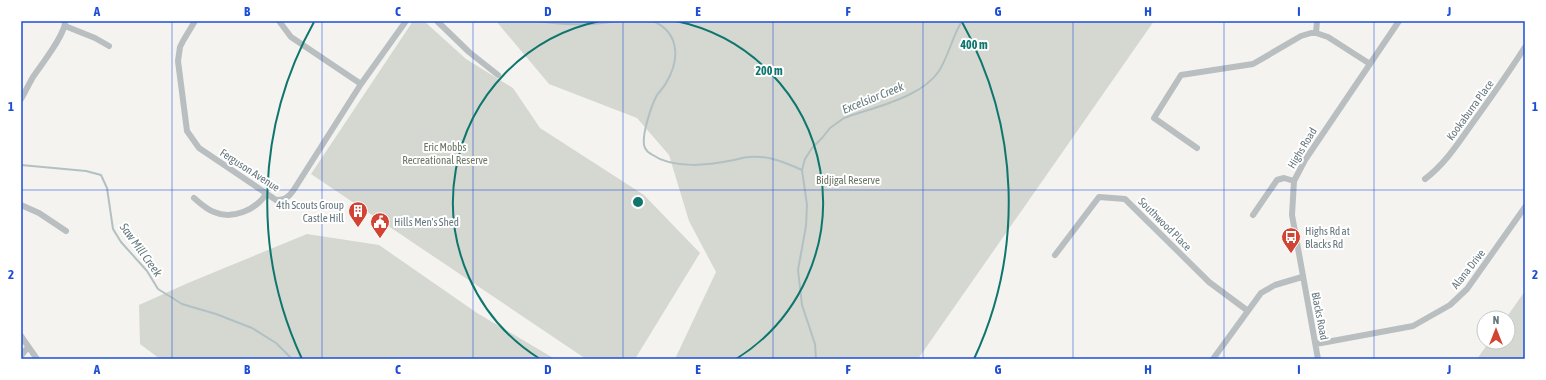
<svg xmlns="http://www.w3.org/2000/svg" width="1546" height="380" font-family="'Asap Condensed',sans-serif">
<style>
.green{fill:#d4d8d0}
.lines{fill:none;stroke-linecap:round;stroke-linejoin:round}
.stream{stroke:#b3c0c3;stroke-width:2}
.minor{stroke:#b9bec0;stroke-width:6}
.grid{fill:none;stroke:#1d4ed8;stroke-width:1;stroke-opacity:0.55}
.ring{fill:none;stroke:#0f766e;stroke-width:2}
.labels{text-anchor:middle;stroke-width:4;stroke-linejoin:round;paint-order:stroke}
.street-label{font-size:11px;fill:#66777e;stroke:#fff}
.park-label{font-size:11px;fill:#6a7664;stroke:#fff}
.poi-label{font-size:11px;fill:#66777e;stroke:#fff;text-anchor:start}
.water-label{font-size:12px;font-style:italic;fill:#62787c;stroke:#fff}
.centre{fill:#0f766e;stroke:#fff;stroke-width:2}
.ring-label{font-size:12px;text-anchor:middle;font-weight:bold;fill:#0f766e;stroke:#fff;stroke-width:4;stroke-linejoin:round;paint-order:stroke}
.neatline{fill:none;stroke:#1d4ed8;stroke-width:1.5}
.grid-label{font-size:13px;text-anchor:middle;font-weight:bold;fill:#1d4ed8}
</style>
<rect width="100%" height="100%" fill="#f4f3f0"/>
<path class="green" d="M413,21H424L466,59L513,88L540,128L644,195L700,253L635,359H586L311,174Z
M496,21H1154L918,359H675L716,272L689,221L669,155L637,118L549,84Z
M307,234L379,245L477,313L555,359H160L140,344L139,305L188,283Z
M1525,291V359H1477L1489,342H1508V318H1506Z"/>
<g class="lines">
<path class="stream" d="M538,21C564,25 590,26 616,21
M653,21C680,33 680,60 666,83C664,87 660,91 657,95C652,104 640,138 645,148C646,150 649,153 651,154C674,170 709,165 734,160C739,159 744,157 749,157C768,155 786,163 802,170
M21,165L86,171L101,175L107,188L113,229L121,242L147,271L158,289L182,304L216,314L252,328L276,343L292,359
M816,359L815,344L802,305L798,270L806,226L807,205L802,170L805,159L812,148L822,138L830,128L844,118C874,107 921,98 939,71C949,55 952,37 962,21"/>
<path class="minor" d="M195,21L183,41L180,47L178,61L187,131L199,148L276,200C284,200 288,198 293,191L361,84L406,21
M279,21L291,37L361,84
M437,21L469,52L498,75
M65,26L95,38L109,46
M1316,33L1317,21
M21,99C25,92 29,84 33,77C41,65 66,34 65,21
M1197,148L1154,118L1181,75L1253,64L1301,36L1311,33H1316L1328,37L1370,64
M1425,179C1446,163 1459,142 1474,121C1492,96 1509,72 1525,47
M194,198C200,203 206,209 214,212C232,220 256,210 266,194
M21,205L39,213L66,231
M1253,215L1277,180L1284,178L1294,181
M1055,255L1099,197L1125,199L1209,282L1248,311
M21,336L37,359
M1316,344L1413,326L1450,305L1467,289L1525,207
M21,356L28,347
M1213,359L1261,293L1275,285L1302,277
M1318,359L1292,215L1294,181L1305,160L1399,21"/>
</g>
<path class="grid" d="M172,21V359M322,21V359M473,21V359M623,21V359M773,21V359M923,21V359M1073,21V359M1224,21V359M1374,21V359M21,190H1525"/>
<g class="ring">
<path d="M540 359A185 185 0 0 1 600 21M676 21A185 185 0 0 1 736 359"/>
<path d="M302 359A371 371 0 0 1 314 22M962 22A371 371 0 0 1 974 359"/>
</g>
<defs>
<g id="building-pin" transform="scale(1)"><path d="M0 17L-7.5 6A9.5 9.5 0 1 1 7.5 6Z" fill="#d14333" stroke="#fff"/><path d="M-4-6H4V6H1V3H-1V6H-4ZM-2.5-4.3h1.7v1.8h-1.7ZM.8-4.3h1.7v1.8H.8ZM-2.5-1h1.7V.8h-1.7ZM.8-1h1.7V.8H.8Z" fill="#fff"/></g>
<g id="civic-pin" transform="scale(1)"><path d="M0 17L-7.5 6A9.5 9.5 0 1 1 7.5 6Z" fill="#d14333" stroke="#fff"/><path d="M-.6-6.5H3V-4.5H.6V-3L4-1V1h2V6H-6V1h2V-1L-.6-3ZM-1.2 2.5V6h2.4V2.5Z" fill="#fff"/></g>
<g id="bus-pin" transform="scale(1)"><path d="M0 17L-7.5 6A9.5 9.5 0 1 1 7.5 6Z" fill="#d14333" stroke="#fff"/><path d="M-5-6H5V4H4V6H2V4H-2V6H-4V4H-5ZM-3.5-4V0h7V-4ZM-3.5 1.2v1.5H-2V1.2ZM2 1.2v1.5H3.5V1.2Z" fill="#fff"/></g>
</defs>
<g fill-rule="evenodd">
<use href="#building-pin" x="358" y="211"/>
<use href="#civic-pin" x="380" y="222"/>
<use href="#bus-pin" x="1291" y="237"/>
</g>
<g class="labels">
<g class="street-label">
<text transform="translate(1470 110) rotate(-54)" y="4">Kookaburra Place</text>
<text transform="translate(1302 148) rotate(-59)" y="4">Highs Road</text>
<text transform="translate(250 170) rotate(33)" y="4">Ferguson Avenue</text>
<text transform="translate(1165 224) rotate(45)" y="4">Southwood Place</text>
<text transform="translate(1468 269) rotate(-52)" y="4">Alana Drive</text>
<text transform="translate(1320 316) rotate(79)" y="4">Blacks Road</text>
</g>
<g class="park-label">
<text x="445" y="151">Eric Mobbs<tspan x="445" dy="13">Recreational Reserve</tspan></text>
<text x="848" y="184">Bidjigal Reserve</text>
</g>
<g class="poi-label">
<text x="344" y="209" text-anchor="end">4th Scouts Group<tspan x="344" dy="13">Castle Hill</tspan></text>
<text x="394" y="226">Hills Men's Shed</text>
<text x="1305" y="235">Highs Rd at<tspan x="1305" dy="13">Blacks Rd</tspan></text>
</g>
<g class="water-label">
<text transform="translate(873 98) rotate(-22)" y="4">Excelsior Creek</text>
<text transform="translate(141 250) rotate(54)" y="4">Saw Mill Creek</text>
</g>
</g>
<circle cx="638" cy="202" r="6" class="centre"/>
<g class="ring-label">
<text x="974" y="49">400 m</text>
<text x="769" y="75">200 m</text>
</g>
<rect width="1546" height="380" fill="none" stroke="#ffffff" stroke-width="44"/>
<g transform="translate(1496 330)"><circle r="19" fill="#ffffff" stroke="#c2c9cb"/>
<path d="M0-3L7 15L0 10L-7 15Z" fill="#d14333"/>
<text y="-6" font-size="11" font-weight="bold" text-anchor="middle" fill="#66777e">N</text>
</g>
<rect x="22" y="22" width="1502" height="336" class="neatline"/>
<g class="grid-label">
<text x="97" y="16">A</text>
<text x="247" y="16">B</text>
<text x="398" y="16">C</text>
<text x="548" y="16">D</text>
<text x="698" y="16">E</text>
<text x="848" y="16">F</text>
<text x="998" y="16">G</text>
<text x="1148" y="16">H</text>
<text x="1299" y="16">I</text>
<text x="1449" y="16">J</text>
<text x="11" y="111">1</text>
<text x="1535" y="111">1</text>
<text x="11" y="279">2</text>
<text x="1535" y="279">2</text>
<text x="97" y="374">A</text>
<text x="247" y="374">B</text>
<text x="398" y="374">C</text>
<text x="548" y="374">D</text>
<text x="698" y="374">E</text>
<text x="848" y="374">F</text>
<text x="998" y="374">G</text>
<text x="1148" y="374">H</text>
<text x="1299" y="374">I</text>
<text x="1449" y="374">J</text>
</g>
</svg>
